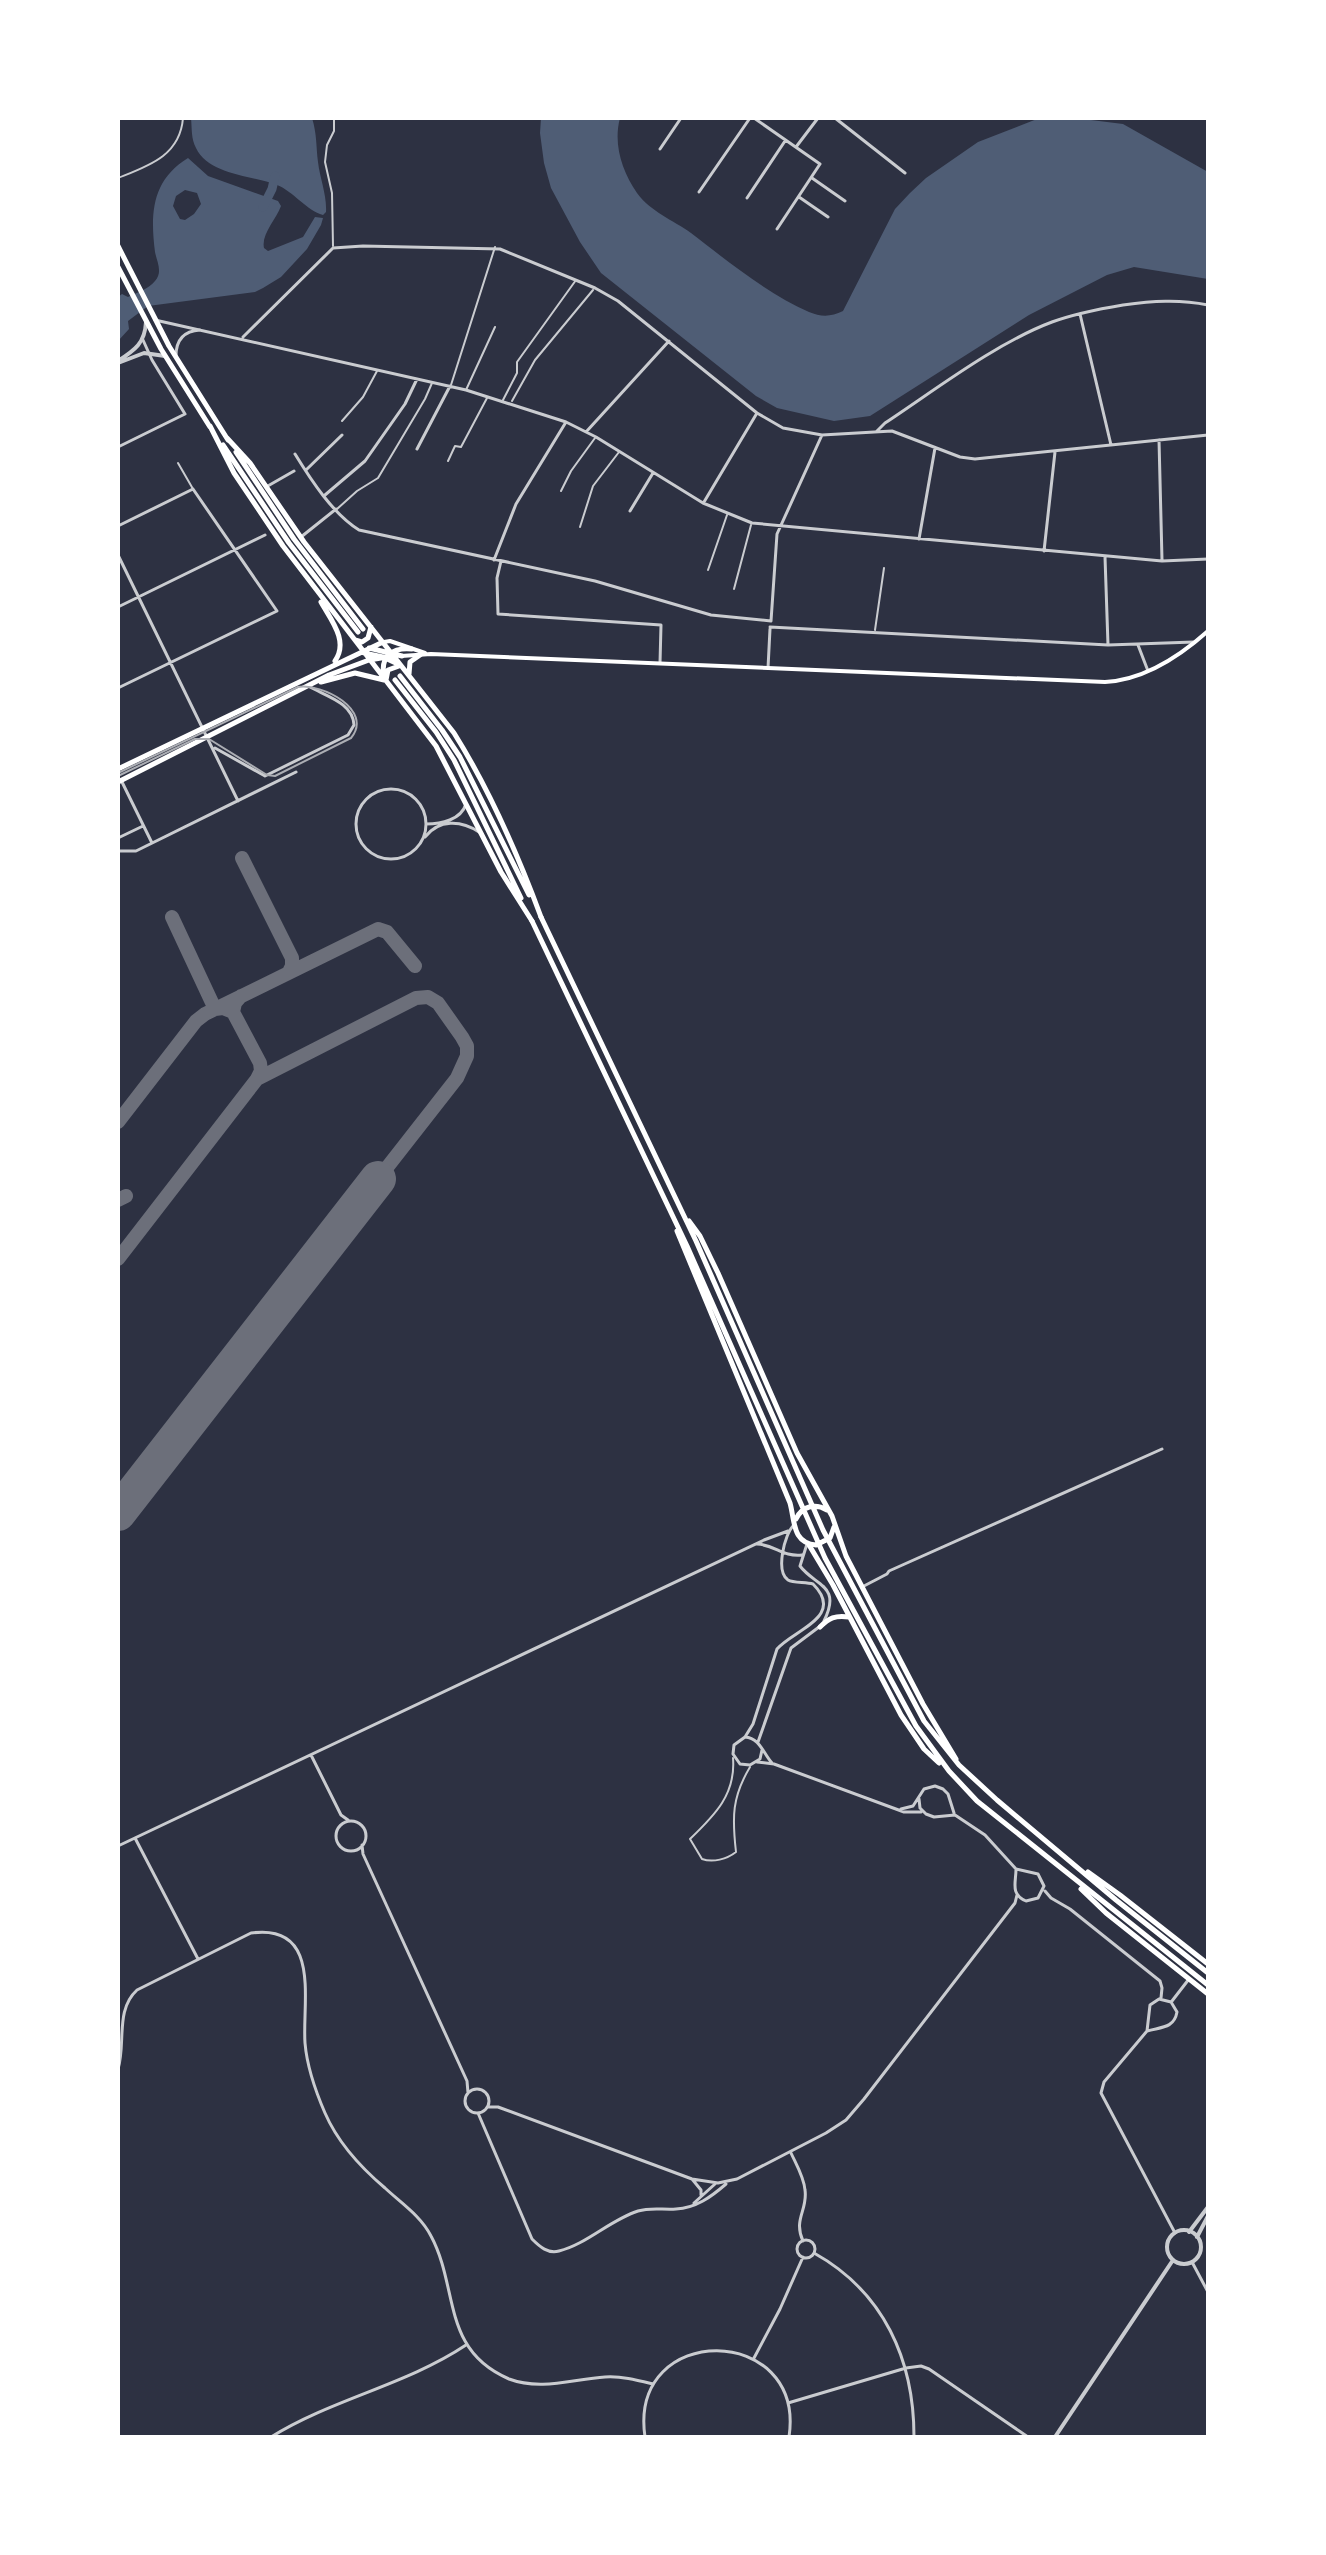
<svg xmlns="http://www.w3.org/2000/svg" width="1326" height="2555" font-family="'Varela Round',sans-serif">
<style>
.water{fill:#4f5d75;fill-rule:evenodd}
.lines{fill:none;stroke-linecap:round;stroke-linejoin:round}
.river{stroke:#4f5d75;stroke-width:9}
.taxiway{stroke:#6c6f7a;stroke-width:14}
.runway{stroke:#6c6f7a;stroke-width:36}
.service{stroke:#caccd0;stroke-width:2}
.minor{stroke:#caccd0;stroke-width:3}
.tertiary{stroke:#caccd0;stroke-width:4}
.secondary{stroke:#fff;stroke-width:4}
.primary{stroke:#fff;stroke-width:5}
.trunk{stroke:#fff;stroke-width:5}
.tram{stroke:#abadb3;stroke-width:2}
</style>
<rect width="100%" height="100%" fill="#2d3142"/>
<path class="water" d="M191,118H312C317,134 316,146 318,162C320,179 327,195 326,212L323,215C307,211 293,191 277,185C255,176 208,175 196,148C191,139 192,129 191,118Z
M541,118H620C613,144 622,171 637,193C651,212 673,220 691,233C726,260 768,294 809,312C821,317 831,317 843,311L895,209L910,193L926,178L978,142L1037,119L1075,118L1123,124L1208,172V279L1134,267L1107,275L1029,315L870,416L834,421L777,408L756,396L601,273L580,242L551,188L544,163L540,133Z
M188,158L208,176L278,201L281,206C276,220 261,234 264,248L268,251L303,237L315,217L323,218L321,225L307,249L281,277L263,288L255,292L148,306L128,321L129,329L118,341V297L122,294L128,297C136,293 149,289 155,281C163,272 157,262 155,252C150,213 152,180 188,158ZM185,190L197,193L201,204L194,214L185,220L180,219L173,206L176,196Z"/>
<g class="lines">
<path class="river" d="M263,207L272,189L275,176"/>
<path class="taxiway" d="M242,858L292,958V966L289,972
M172,917L215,1009L223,1008L233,1012L235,1003L241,996
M233,1012L260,1063L261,1071L257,1079
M118,1122L196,1021L205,1014L378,929L387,932L415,966
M118,1200L126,1196
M118,1259L257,1079L416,998L428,997L438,1003L462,1037L467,1046V1056L457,1078L378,1179"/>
<path class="runway" d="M118,1513L378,1179"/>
<path class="service" d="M118,136V151
M118,178C148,166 180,156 183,118
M333,246L332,193L325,162L327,145L334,131V118
M451,385L495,247
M466,390L495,327
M503,400L517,373V362L576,280
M512,401L535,360L593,290
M342,421L363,397L377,371
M448,461L455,446L461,447L487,398
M178,463L193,489
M561,491L571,471L595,438
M337,509L357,491L378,478L425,399L432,383
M580,527L593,486L619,452
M708,570L727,515
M734,589L751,525
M875,630L884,568
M733,1758C736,1794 715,1815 690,1839L702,1859C713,1863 727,1859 736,1852C732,1817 732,1797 750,1767"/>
<path class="minor" d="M754,118L820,164L777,229
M835,118L905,173
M796,147L818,118
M660,149L681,118
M812,178L845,201
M699,192L750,118
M799,197L828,217
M747,198L785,141
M1080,314L1111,445
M155,320L466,390L566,422L596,437L703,503L752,523L1162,561L1208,559
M243,337L333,248L363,246L500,249L595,288L618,301L757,413L783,428L822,435L892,431L960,457L975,459L1208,435
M176,356C176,340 184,331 200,330
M877,431L885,423C935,390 996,343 1052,322C1074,314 1099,309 1123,305C1152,301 1179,299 1208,305
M586,432L669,341
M1159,440L1162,560
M118,447L185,414L152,360L143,340
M417,449L450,386
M295,454C311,480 333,514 359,530L595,581L711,615L771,621
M306,470L342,435
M266,487L294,471
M325,495L365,461L405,404L417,379
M704,502L757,413
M630,511L653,473
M118,526L193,489L277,611L118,688
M301,537L336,509
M919,539L935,448
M1044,551L1055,452
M118,555L238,801
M1105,557L1108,645
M494,560L516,504L566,422
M501,561L497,578L498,614L661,625L660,663
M118,607L265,535
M771,621L777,534L822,435
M770,627L1108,645L1194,642
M1138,645L1148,671
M768,668L770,629
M215,748L265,776L348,735L354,725C353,703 326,696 310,687
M122,782L152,843
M356 824a35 35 0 1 1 70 0a35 35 0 1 1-70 0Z
M426,824C441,824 461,820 466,804
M425,837C439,819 461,820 479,832
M118,838L143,826
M118,851H136L296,772
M757,1544C776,1545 782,1557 802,1555
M807,1544L800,1566C815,1586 842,1585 824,1621
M862,1587L887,1574L889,1571L1162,1449
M745,1737C760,1738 763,1753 772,1763
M758,1742L791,1648L819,1627
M762,1750L760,1759L750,1765L740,1764L733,1754L734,1745L745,1737L753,1724L777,1649C793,1630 846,1617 813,1584C806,1582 793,1583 788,1580C775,1571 785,1534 793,1526
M311,1755L341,1815L348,1820
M757,1762L774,1764L904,1812H921
M919,1799L920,1808L926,1814L934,1817L955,1815L985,1835L1016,1869L1038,1874L1044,1886L1038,1898L1026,1901C1010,1894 1016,1883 1016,1869
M901,1809L913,1806L924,1789L935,1786L943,1789L948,1794L954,1813
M336 1836a15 15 0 1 1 30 0a15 15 0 1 1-30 0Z
M135,1838L198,1959
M362,1845L363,1854L467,2081L468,2093
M118,1846L764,1540L788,1531
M1045,1891L1051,1898L1070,1909L1160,1981L1162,1988L1161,1998
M1172,2001L1189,1979
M1147,2031C1160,2027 1174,2029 1177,2012L1171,2002L1159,1999L1150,2005L1147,2031L1104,2082L1101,2093L1175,2233
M118,2069C126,2043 115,2010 137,1990L251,1933C322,1923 302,2002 305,2043C307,2067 315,2090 325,2113C338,2143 359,2166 385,2188C401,2203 421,2216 431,2236C459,2288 441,2350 509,2379C541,2391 573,2379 605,2377C622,2376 637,2380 653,2384
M465 2101a12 12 0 1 1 24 0a12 12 0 1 1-24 0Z
M488,2107H498L692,2179L718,2183L737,2179L826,2133L846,2120L864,2099L1015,1903L1017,1895
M478,2113L532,2239C540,2247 548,2254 559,2251C587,2244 610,2220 638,2211C651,2207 663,2210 676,2209C696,2208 711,2197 726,2184
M791,2153C796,2164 804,2177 805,2190C808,2210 793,2219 803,2241
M692,2179L701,2190V2195
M694,2203L715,2184
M797 2249a9 9 0 1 1 18 0a9 9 0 1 1-18 0Z
M814,2253C884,2292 914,2360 914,2437
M1192,2262L1208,2292
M754,2358L780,2309L803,2257
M788,2403L906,2368L921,2366L929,2369L1028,2437
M271,2437C332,2399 406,2385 466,2345
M645,2437C628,2321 806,2323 789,2437"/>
<path class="tertiary" d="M118,361C135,350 145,343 146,322
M118,363L144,353L165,356
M1167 2247a17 17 0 1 1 34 0a17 17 0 1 1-34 0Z
M1189,2232L1208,2207
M1197,2237L1208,2216
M1055,2437L1173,2260"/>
<path class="secondary" d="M384,642L390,641L425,653
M401,656L431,654L1105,682C1143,680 1180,656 1208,631"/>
<path class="primary" d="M118,246L169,346L228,440
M118,267L161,349L210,427
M210,426L234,473L283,546L436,746L501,872L532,921
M227,438L250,463L304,542L454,733C489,789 518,855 541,917
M223,445L289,543L358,632
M236,452L294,539L363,629
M321,602C331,620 349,641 335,661
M355,640L362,642L368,638L371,627
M369,648L402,656
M364,653L383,657L400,665
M409,674L410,662L420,655
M384,676C380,656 393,647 412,649
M400,676L442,730L460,757L529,895
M386,680L388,670L399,666
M395,680L436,732L454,760L521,898
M321,682L355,673L384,680
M118,769L383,642
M118,782L329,675L369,660L393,656"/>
<path class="trunk" d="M541,917L696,1241L823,1530L924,1721L959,1765L997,1800L1116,1900L1208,1973
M532,921L687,1246L825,1558L916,1726L949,1771L977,1801L1208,1985
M689,1221L700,1236L718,1273L797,1453L832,1516L846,1556L923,1704L956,1759
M677,1231L790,1503C795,1521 792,1543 816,1545L830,1538L834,1527
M796,1519C802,1506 815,1503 827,1510
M809,1545L833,1585L901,1715L924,1749L939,1763
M820,1627C829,1618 835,1615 849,1617
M1088,1872L1120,1895L1208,1964
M1081,1889L1106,1913L1208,1994"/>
<path class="tram" d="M118,773L298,687C322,683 374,710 351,738L275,776L267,775L209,739H195L118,776"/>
</g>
<rect width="1326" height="2555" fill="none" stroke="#ffffff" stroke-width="240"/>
</svg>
